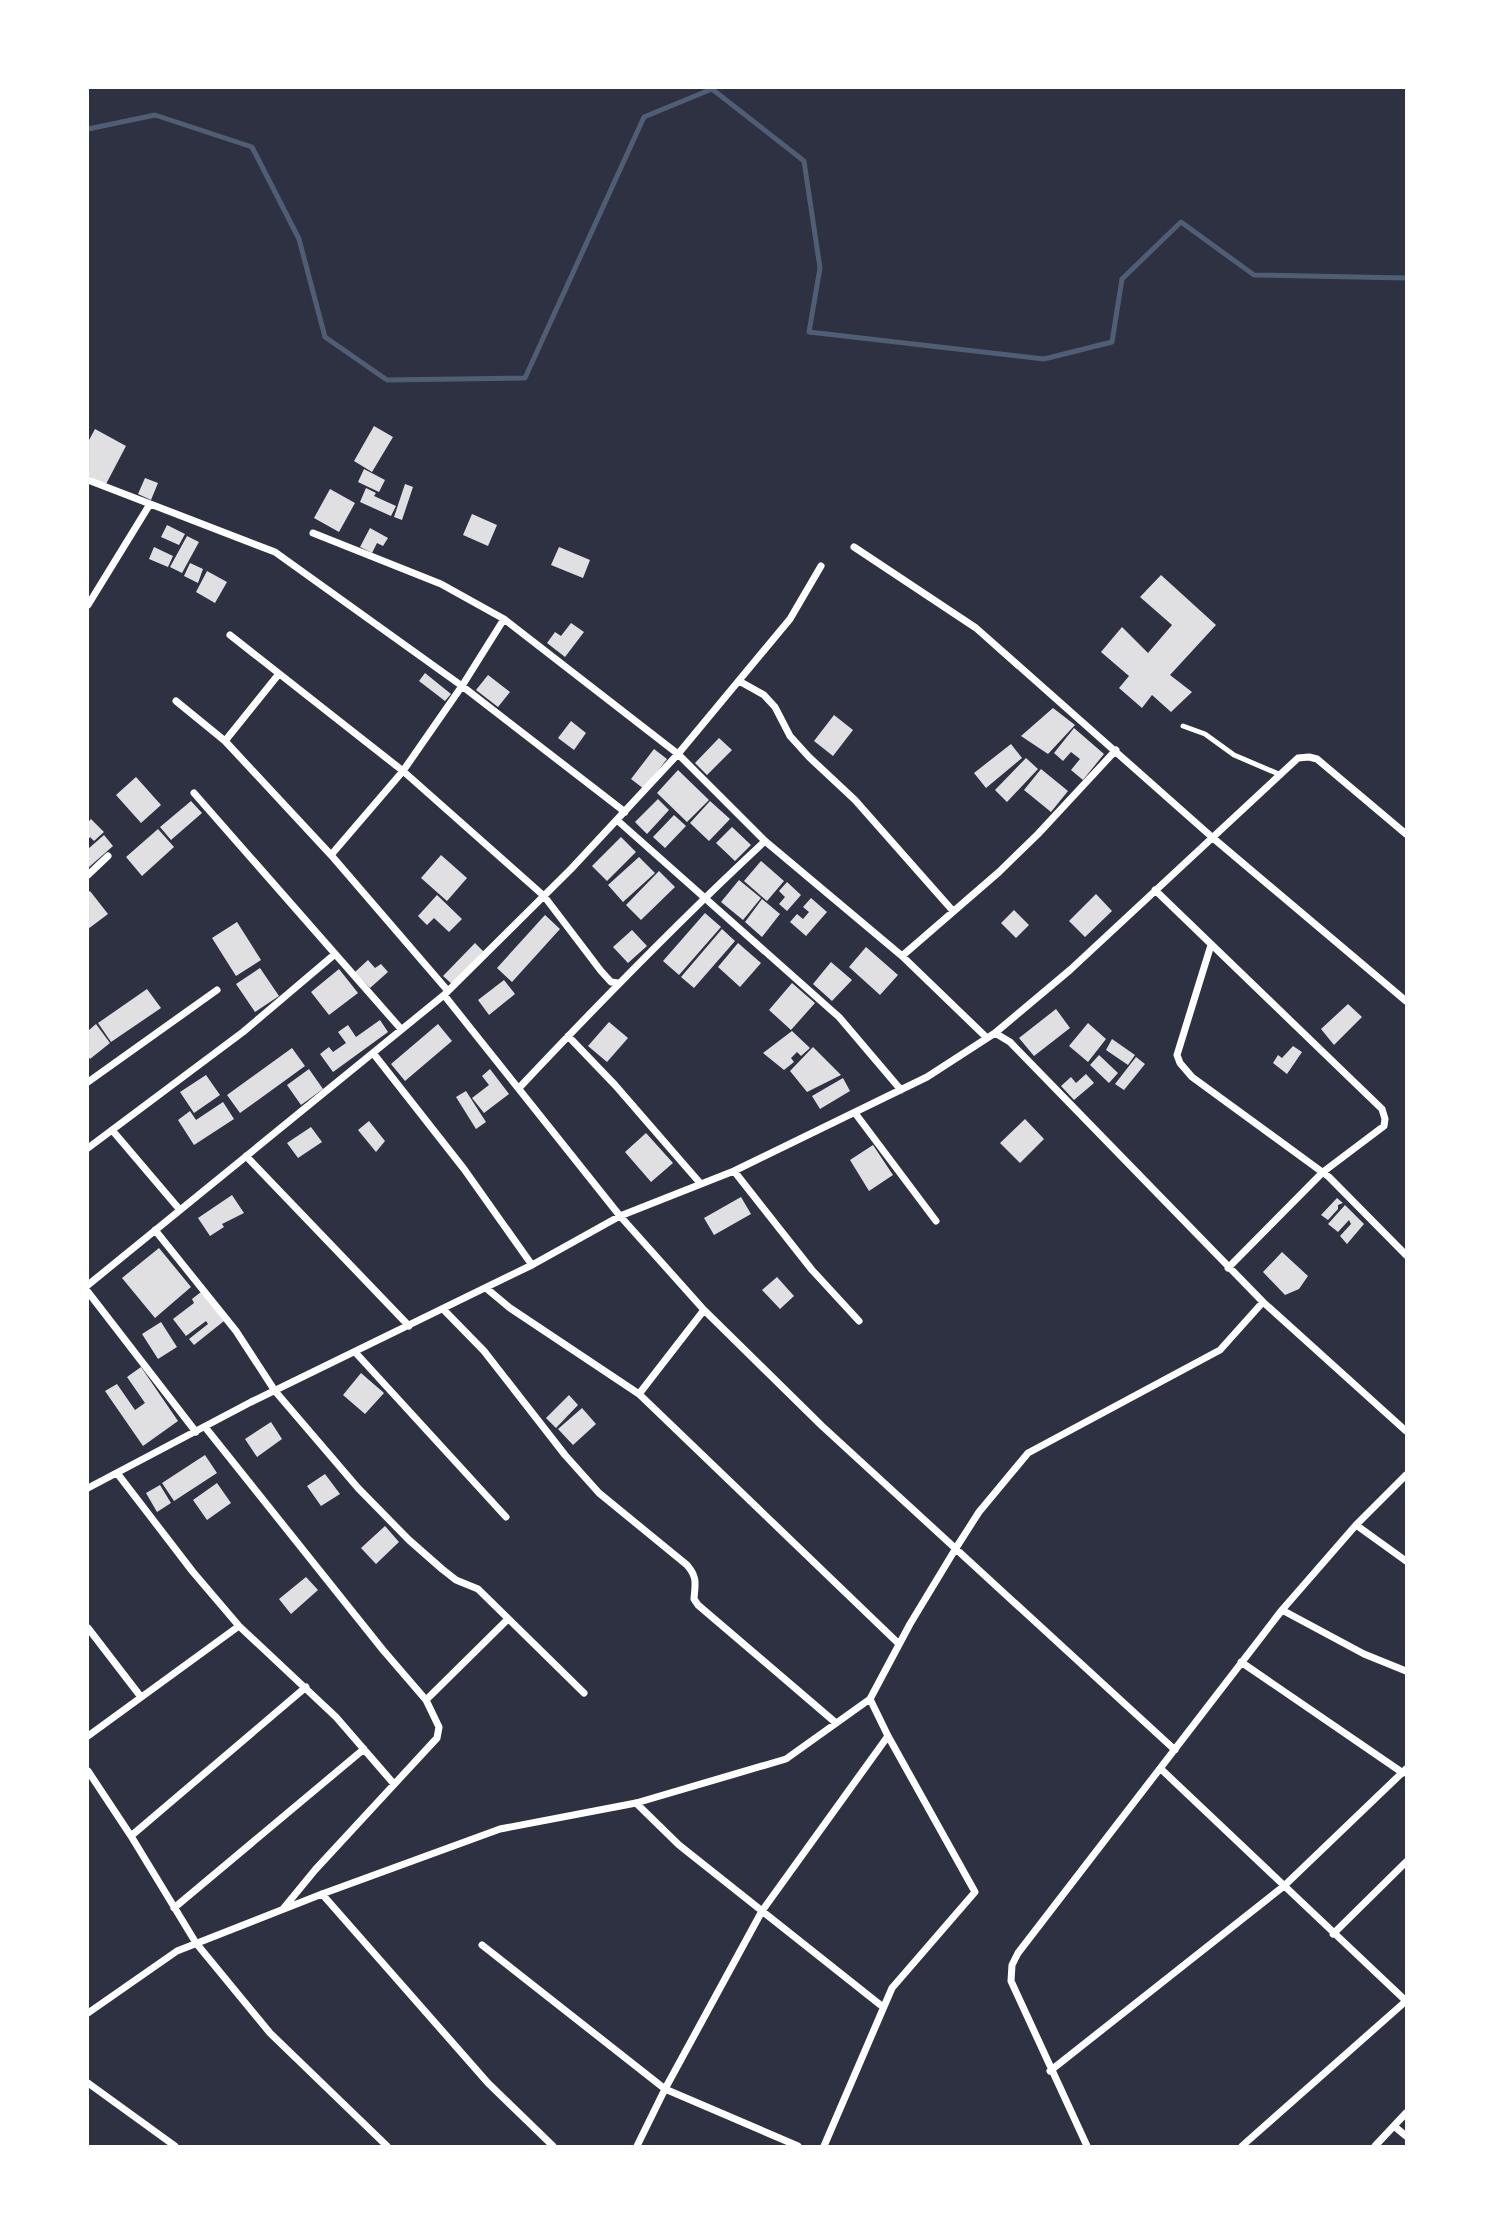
<svg xmlns="http://www.w3.org/2000/svg" width="1494" height="2234" font-family="'Noto Sans',sans-serif">
<style>
.lines{fill:none;stroke-linecap:round;stroke-linejoin:round}
.stream{stroke:#4f5d75;stroke-width:5}
.building{fill:#e0e0e3}
.service{stroke:#fff;stroke-width:5}
.minor{stroke:#fff;stroke-width:7}
</style>
<rect width="100%" height="100%" fill="#2d3142"/>
<g class="lines">
<path class="stream" d="M88,129L155,115L252,147L299,239L325,337L387,380L525,378L644,117L712,89L804,161L820,268L809,332L1044,359L1112,342L1122,279L1181,222L1254,275L1406,278"/>
</g>
<path class="building" d="M374,426L393,437L372,472L354,461Z
M95,429L126,446L105,486L88,476V442Z
M364,469L385,480L379,492L358,482Z
M145,478L158,483L151,500L138,494Z
M405,484L413,487L402,520L394,517Z
M366,488L376,493L374,496L396,506L391,516L360,502Z
M330,489L355,503L339,532L314,518Z
M472,514L497,525L488,546L463,535Z
M167,525L185,534L179,545L161,537Z
M370,528L388,538L383,546L377,543L372,553L360,547Z
M187,536L199,542L182,573L170,567Z
M154,547L173,556L168,567L149,559Z
M559,547L590,560L583,578L551,565Z
M190,563L203,569L198,583L184,576Z
M207,571L227,582L215,603L196,592Z
M1161,575L1216,625L1170,675L1192,692L1171,712L1152,695L1142,708L1119,688L1129,676L1101,652L1122,627L1148,653L1172,625L1140,597Z
M571,623L584,632L565,657L547,643L555,632L561,636Z
M425,673L451,694L445,701L419,681Z
M488,675L510,692L498,707L476,690Z
M1053,708L1075,725L1048,754L1021,736Z
M834,715L853,730L833,756L814,741Z
M571,721L586,733L574,750L558,738Z
M1074,728L1104,754L1083,780L1071,770L1080,759L1071,752L1063,761L1054,753Z
M719,738L732,750L707,775L695,763Z
M1011,744L1022,758L986,788L974,773Z
M654,749L667,759L644,789L631,779Z
M1026,758L1038,769L1007,802L995,790Z
M1041,769L1068,791L1051,812L1024,790Z
M678,770L709,800L687,822L657,793Z
M136,777L161,805L141,823L116,795Z
M658,799L669,810L647,834L635,822Z
M191,801L202,813L171,840L160,827Z
M710,801L730,819L709,841L690,823Z
M674,815L686,826L665,848L653,837Z
M91,819L104,832L94,841L90,837L88,840V822Z
M732,827L751,845L735,861L716,843Z
M158,829L174,847L142,876L126,857Z
M104,835L113,846L88,868V849Z
M621,837L636,852L607,881L592,866Z
M441,855L467,878L447,901L421,878Z
M639,857L655,873L623,902L608,885Z
M761,861L784,881L767,901L744,881Z
M659,871L675,887L641,920L626,905Z
M739,880L761,898L743,920L721,902Z
M787,882L801,895L787,911L779,904L785,897L779,891Z
M90,891L108,914L88,929V893Z
M1096,894L1112,911L1085,937L1069,921Z
M437,895L462,919L449,932L434,918L427,925L418,916Z
M811,898L827,912L806,936L790,922L797,914L803,919L809,912L803,907Z
M762,899L780,914L762,937L745,922Z
M1014,910L1029,925L1016,938L1001,923Z
M705,913L721,927L679,975L663,961Z
M545,915L560,929L512,982L497,968Z
M237,922L261,960L236,976L212,938Z
M722,929L735,941L694,988L681,977Z
M632,930L647,946L628,963L613,947Z
M475,943L484,952L453,985L443,976Z
M738,943L761,963L740,987L718,967Z
M866,947L898,975L880,995L849,967Z
M368,960L375,968L381,964L388,972L370,988L355,972Z
M831,962L852,980L832,1001L813,984Z
M260,968L279,996L255,1012L236,984Z
M339,969L358,993L329,1015L311,992Z
M504,980L515,994L489,1015L478,1000Z
M792,983L815,1003L791,1030L769,1010Z
M147,989L161,1008L111,1042L98,1023Z
M1348,1004L1362,1017L1334,1045L1321,1029Z
M1056,1009L1070,1028L1034,1056L1019,1038Z
M380,1020L388,1032L333,1072L320,1054L329,1047L333,1052L346,1043L338,1032L348,1025L356,1037Z
M609,1022L628,1038L607,1062L588,1046Z
M1088,1023L1106,1039L1088,1062L1069,1046Z
M96,1024L110,1043L90,1059L88,1056V1031Z
M438,1024L452,1041L405,1081L391,1064Z
M792,1031L810,1048L801,1056L797,1052L791,1058L794,1062L784,1070L763,1053Z
M1112,1039L1135,1055L1128,1065L1106,1050Z
M1293,1046L1302,1052L1287,1074L1273,1063L1278,1055L1282,1058Z
M813,1047L841,1075L807,1092L790,1071Z
M292,1048L305,1066L240,1113L227,1095Z
M1099,1055L1118,1073L1109,1083L1090,1065Z
M1136,1057L1145,1064L1124,1090L1115,1084Z
M309,1069L323,1089L301,1105L287,1085Z
M490,1069L509,1094L484,1113L472,1098L489,1085L482,1076Z
M1086,1074L1094,1083L1074,1100L1061,1086L1071,1077L1076,1083Z
M206,1075L220,1095L194,1113L180,1092Z
M843,1078L850,1091L820,1109L812,1096Z
M466,1091L486,1122L476,1129L456,1097Z
M223,1102L234,1119L194,1145L178,1120L190,1111L196,1120Z
M1025,1119L1044,1139L1020,1163L1000,1143Z
M369,1121L385,1141L376,1152L358,1130Z
M311,1127L322,1142L298,1158L287,1143Z
M646,1133L673,1163L651,1182L625,1152Z
M873,1145L893,1175L869,1191L850,1160Z
M232,1195L244,1213L222,1224L224,1227L210,1236L198,1218Z
M741,1197L751,1214L714,1235L704,1218Z
M1337,1198L1343,1203L1338,1205V1209L1328,1220L1321,1215Z
M1345,1205L1364,1224L1347,1244L1340,1236L1351,1224L1349,1220L1338,1232L1328,1224Z
M159,1248L191,1287L155,1318L122,1278Z
M1282,1252L1308,1276L1299,1289L1285,1295L1263,1272Z
M777,1277L794,1296L780,1309L762,1290Z
M201,1292L224,1321L194,1345L189,1339L208,1324L206,1321L186,1336L173,1319L194,1303L192,1299Z
M161,1322L177,1347L158,1359L142,1334Z
M141,1367L178,1421L143,1446L105,1391L117,1384L135,1410L145,1403L127,1377Z
M361,1373L384,1393L365,1414L343,1395Z
M569,1395L578,1405L556,1428L546,1418Z
M582,1408L596,1424L573,1445L558,1429Z
M271,1422L282,1439L257,1457L245,1439Z
M205,1455L217,1473L174,1501L162,1483Z
M325,1474L340,1494L321,1506L307,1486Z
M217,1483L231,1503L207,1520L193,1500Z
M160,1485L171,1503L157,1512L146,1493Z
M385,1526L399,1542L376,1564L361,1548Z
M306,1577L318,1590L291,1614L279,1599Z"/>
<g class="lines">
<path class="service" d="M1183,726L1205,734L1234,755L1281,775"/>
<path class="minor" d="M88,480L275,552L462,686L625,812
M313,533L441,584L504,619L678,754L765,841L902,956L987,1038
M854,547L976,628L1213,838L1406,1001
M88,605L150,504
M230,635L403,771L544,896L601,971L611,982L618,983
M739,681L764,695L775,707L790,736L809,757L855,800L953,911
M176,701L225,741L331,855L448,991
M225,741L278,675
M194,793L401,1029
M617,820L839,1017L901,1090
M331,855L403,771L462,686L504,619
M88,875L108,856
M1155,890L1382,1109L1385,1119L1384,1126L1323,1172L1228,1268
M1211,945L1177,1055L1180,1063L1192,1077L1329,1177L1406,1255
M902,956L999,872L1038,834L1116,750
M444,995L620,1216L704,1310L822,1426L1175,1750
M995,1033L1070,970L1298,758L1309,757L1317,759L1406,834
M568,1036L615,1085L700,1183
M373,1053L464,1169L532,1265
M88,1082L217,990
M519,1088C599,1003 680,920 765,841
M855,1113L936,1221
M112,1130L180,1210
M88,1148L243,1032L335,954
M246,1156L409,1326
M734,1171L812,1270L859,1321
M155,1230L236,1331L275,1391L358,1488L409,1540L442,1569L456,1580L478,1589L584,1693
M88,1285L444,995L571,869L678,754L790,619L821,566
M486,1288L510,1308L639,1394L899,1644
M88,1292L196,1432
M443,1309L484,1351L565,1455L599,1493L687,1565C698,1578 695,1584 694,1599L698,1605L836,1723
M355,1352L506,1517
M639,1394L704,1310
M205,1427L383,1650L426,1700L439,1727L437,1738L315,1870L283,1909
M117,1473L193,1572L239,1626L336,1717L394,1784
M88,1488L251,1402L532,1265L620,1216L734,1171L927,1077L995,1033L1010,1042L1263,1302L1406,1431
M1356,1525L1406,1561
M1282,1610L1364,1654L1406,1671
M88,1628L141,1697
M1241,1662L1403,1773
M426,1700L508,1619
M88,1736L239,1626
M1162,1770L1406,2001
M88,1771L131,1836L196,1943L270,2033L387,2146
M636,1803L679,1845L883,2007
M131,1836L306,1687
M322,1894L488,2083L553,2146
M174,1908L364,1749
M1333,1934L1406,1862
M482,1945L665,2089L798,2146
M88,2013L177,1951L322,1894L500,1829L636,1803L786,1759L870,1699L910,1624L956,1548L979,1512L1028,1453L1220,1350L1263,1302
M1050,2071L1284,1886L1406,1769
M88,2083L175,2146
M1394,2126L1406,2136
M637,2146L665,2089L762,1911L888,1736
M824,2146L892,1988L975,1892L888,1736L870,1699
M1087,2146L1011,1981L1012,1965L1018,1953L1282,1610L1356,1525L1406,1475
M1242,2146L1406,2001
M1375,2146L1406,2113"/>
</g>
<rect width="1494" height="2234" fill="none" stroke="#ffffff" stroke-width="178"/>
</svg>
